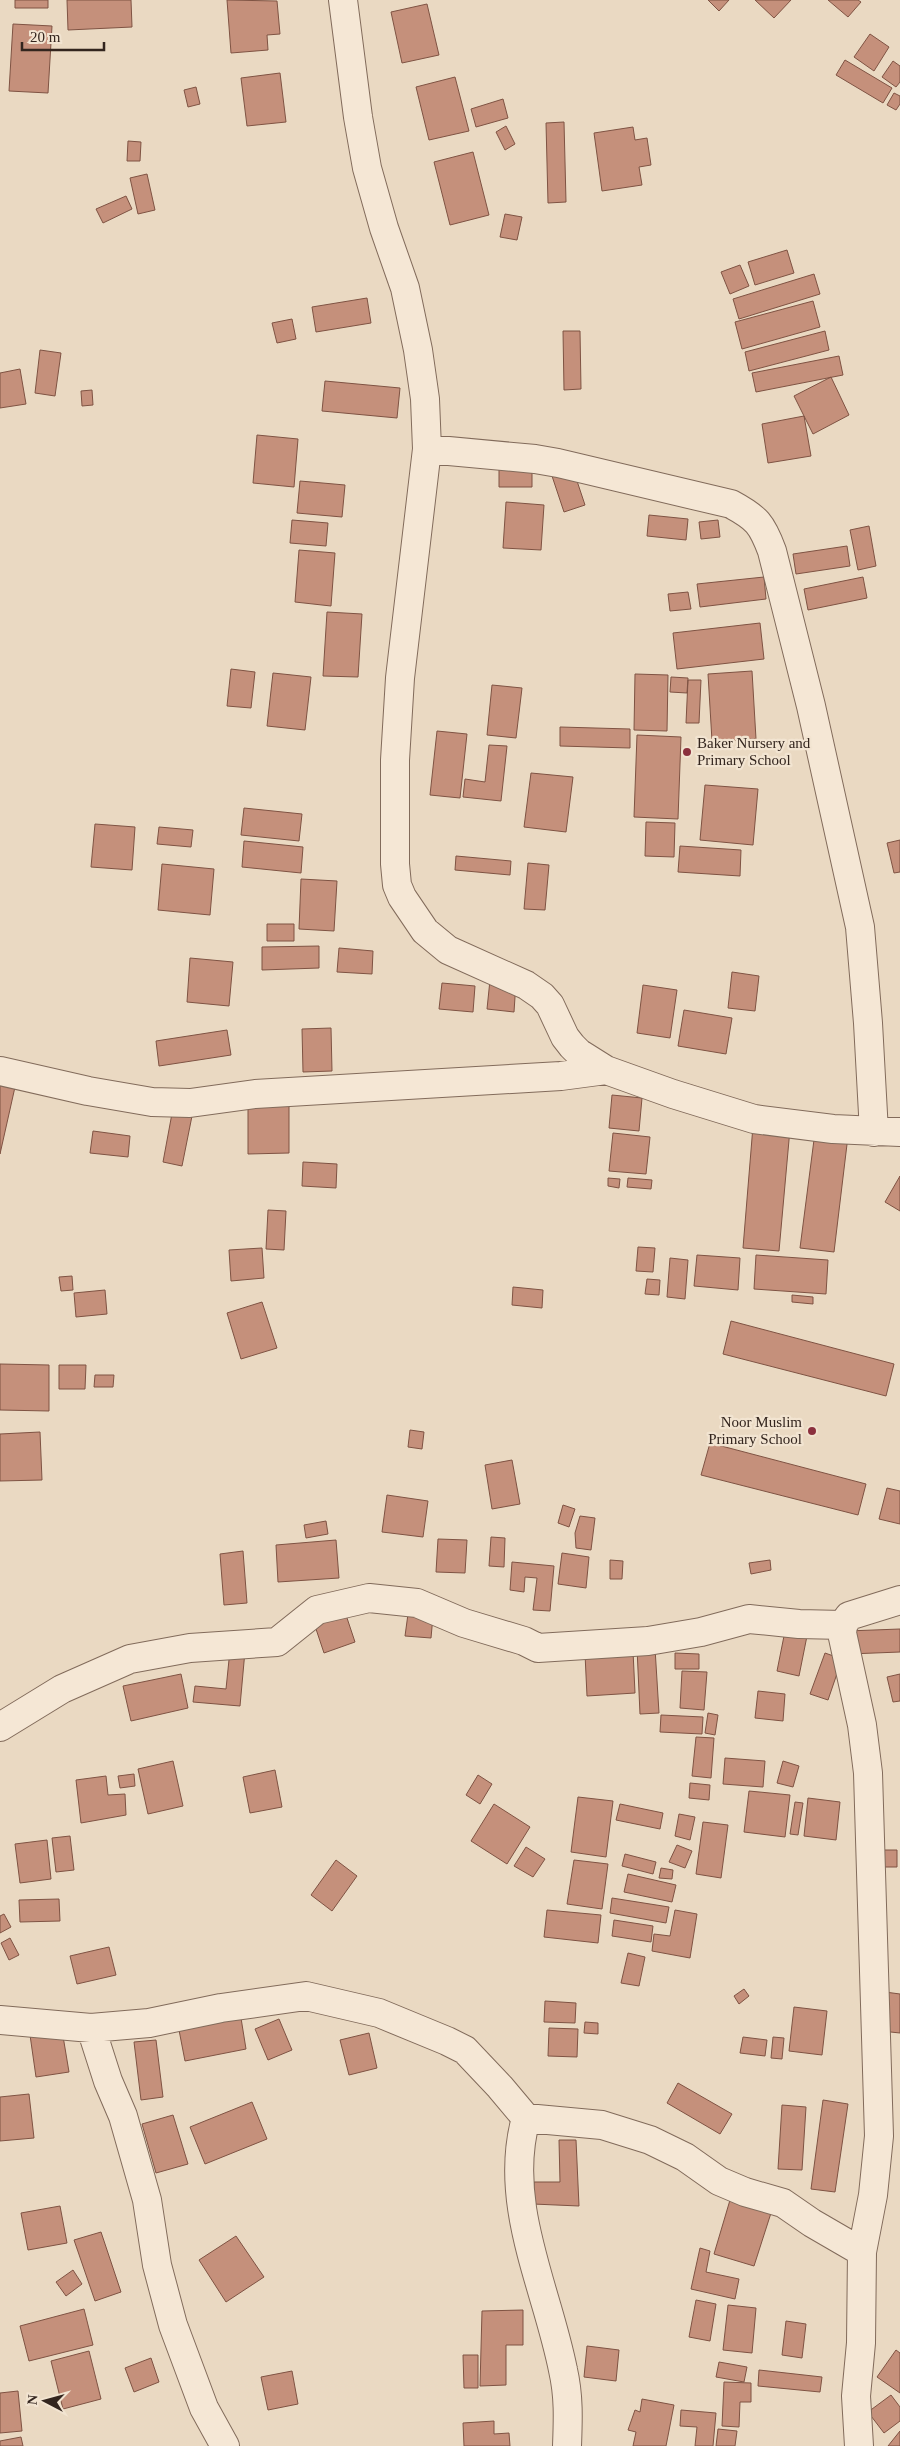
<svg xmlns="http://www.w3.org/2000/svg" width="900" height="2446" font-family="Georgia,serif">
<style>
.building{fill:#c5907b;stroke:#7f5343}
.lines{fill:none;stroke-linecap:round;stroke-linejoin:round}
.minor-casing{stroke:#826b5b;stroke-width:30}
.minor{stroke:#f5e7d5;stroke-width:28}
.poi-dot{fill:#8b303d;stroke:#f2e4d1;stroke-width:2}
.labels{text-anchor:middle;stroke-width:4.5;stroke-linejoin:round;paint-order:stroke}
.poi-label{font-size:15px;fill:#33251e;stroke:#f2e4d1;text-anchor:start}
</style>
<rect width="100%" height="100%" fill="#ead9c2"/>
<path class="building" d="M15,0H48V8H15Z
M67,0H131L132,27L68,30Z
M227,0L277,1L280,34L267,35L268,50L231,53Z
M708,0H729L719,11Z
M755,0H791L774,18Z
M828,0H858L861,2L848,17Z
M427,4L439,55L402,63L391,12Z
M13,24L52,26L48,93L9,91Z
M870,34L889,47L874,71L854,57Z
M845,60L892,88L883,103L836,75Z
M893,61L900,66V82L896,87L882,77Z
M280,73L286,122L247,126L241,78Z
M455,77L469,131L429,140L416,87Z
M196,87L200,104L188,107L184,90Z
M894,93L900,96V104L896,110L887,105Z
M503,99L508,118L476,127L471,109Z
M564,122L566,202L548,203L546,123Z
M506,126L515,144L505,150L496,132Z
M633,127L635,140L647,138L651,165L639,167L642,185L602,191L594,133Z
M128,141L141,142L140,161H127Z
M473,152L489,215L450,225L434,162Z
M147,174L155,210L138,214L130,178Z
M126,196L132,209L103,223L96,209Z
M505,214L522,217L517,240L500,237Z
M787,250L794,273L755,285L748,262Z
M740,265L749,286L730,294L721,272Z
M814,274L820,294L739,319L733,299Z
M367,298L371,323L316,332L312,307Z
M813,301L820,327L742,349L735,322Z
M292,319L296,339L277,343L272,323Z
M563,331H580L581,389L564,390Z
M825,331L829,350L749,371L745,352Z
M40,350L61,353L55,396L35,393Z
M839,356L843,375L756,392L752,373Z
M20,369L26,404L0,408V373Z
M831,377L849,415L813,434L794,396Z
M325,381L400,388L397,418L322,411Z
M92,390L93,405L82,406L81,391Z
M804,416L811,456L768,463L762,424Z
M257,435L298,439L294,487L253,483Z
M499,461L532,462V487H499Z
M573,469L585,505L564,512L552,476Z
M300,481L345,485L342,517L297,513Z
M506,502L544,505L541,550L503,548Z
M649,515L688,519L686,540L647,536Z
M292,520L328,523L326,546L290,543Z
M718,520L720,537L701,539L699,522Z
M869,526L876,566L858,570L850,530Z
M847,546L850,566L796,574L793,554Z
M299,550L335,553L331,606L295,602Z
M764,577L766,599L700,607L697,584Z
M863,577L867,598L808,610L804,589Z
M688,592L691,609L670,611L668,594Z
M327,612L362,614L358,677L323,676Z
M760,623L764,659L677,669L673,633Z
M231,669L255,672L251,708L227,706Z
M752,671L756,739L712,741L708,674Z
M273,673L311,677L305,730L267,726Z
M635,674L668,675L667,731L634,730Z
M671,677L688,678L687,693L670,692Z
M688,680H701L699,723H686Z
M492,685L522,688L516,738L487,735Z
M560,727L630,729V748L560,746Z
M437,731L467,734L460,798L430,795Z
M637,735L681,737L678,819L634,817Z
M489,745L507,746L501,801L463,797L465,779L485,782Z
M531,773L573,777L566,832L524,827Z
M705,785L758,789L753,845L700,840Z
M244,808L302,814L299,841L241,835Z
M646,822L675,823L674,857L645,856Z
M95,824L135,827L132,870L91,867Z
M159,827L193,830L191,847L157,844Z
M900,840V872L894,873L887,843Z
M244,841L303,847L301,873L242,867Z
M680,846L741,850L740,876L678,872Z
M456,856L511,861L510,875L455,870Z
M528,863L549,865L545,910L524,909Z
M162,864L214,869L210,915L158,910Z
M301,879L337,881L334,931L299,929Z
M267,924H294V941H267Z
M319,946V968L262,970V947Z
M339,948L373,951L372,974L337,972Z
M190,958L233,962L229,1006L187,1002Z
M732,972L759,976L755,1011L728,1008Z
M490,980L516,982L514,1012L487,1009Z
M442,983L475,986L473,1012L439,1009Z
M643,985L677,990L670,1038L637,1033Z
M684,1010L732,1018L726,1054L678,1046Z
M331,1028L332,1071L303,1072L302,1029Z
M227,1030L231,1055L159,1066L156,1041Z
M0,1084L15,1087L0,1154Z
M612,1095L642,1098L639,1131L609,1128Z
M289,1102V1153L248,1154V1103Z
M173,1108L193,1111L182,1166L163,1162Z
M753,1126L790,1129L779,1251L743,1248Z
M93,1131L130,1136L128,1157L90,1153Z
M815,1132L848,1136L834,1252L800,1248Z
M613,1133L650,1137L646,1174L609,1171Z
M303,1162L337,1164L336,1188L302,1186Z
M900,1176V1211L885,1202Z
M608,1178L620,1179L619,1188L608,1186Z
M628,1178L652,1180L651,1189L627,1187Z
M268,1210L286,1211L284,1250L266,1249Z
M638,1247L655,1248L653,1272L636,1271Z
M262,1248L264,1278L231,1281L229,1250Z
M697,1255L740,1258L738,1290L694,1286Z
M756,1255L828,1260L826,1294L754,1289Z
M670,1258L688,1260L685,1299L667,1297Z
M72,1276L73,1290L61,1291L59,1277Z
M647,1279L660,1280L659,1295L645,1294Z
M513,1287L543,1290L542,1308L512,1305Z
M105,1290L107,1314L76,1317L74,1293Z
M792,1295L813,1297V1304L792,1302Z
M262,1302L277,1348L241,1359L227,1313Z
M731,1321L894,1364L886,1396L723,1354Z
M0,1364L49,1365V1411L0,1410Z
M59,1365H86L85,1389H59Z
M95,1375H114L113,1387H94Z
M410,1430L424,1432L422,1449L408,1447Z
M40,1432L42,1480L0,1481V1434Z
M710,1443L866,1484L858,1515L701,1475Z
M512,1460L520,1504L492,1509L485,1465Z
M887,1488L900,1491V1524L879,1519Z
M387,1495L428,1501L423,1537L382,1532Z
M563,1505L575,1509L569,1527L558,1523Z
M580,1516L595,1518L591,1550L576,1548L575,1533Z
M326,1521L328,1534L306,1538L304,1525Z
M491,1537L505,1538L504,1567L489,1566Z
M438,1539L467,1540L465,1573L436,1572Z
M336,1540L339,1578L278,1582L276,1545Z
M243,1551L247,1603L224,1605L220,1554Z
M562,1553L589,1557L586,1588L558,1584Z
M610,1560L623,1561L622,1579H610Z
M770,1560L771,1570L751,1574L749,1563Z
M512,1562L554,1566L550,1611L533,1610L537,1578L525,1577L524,1592L510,1590Z
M344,1609L355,1642L324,1653L313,1620Z
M408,1614L433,1616L431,1638L405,1636Z
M900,1629V1652L849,1654L847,1631Z
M785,1631L807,1636L799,1676L777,1671Z
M637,1648H655L659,1713L640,1714Z
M230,1650L245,1651L240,1706L193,1702L195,1686L226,1689Z
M633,1651L635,1693L587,1696L585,1654Z
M675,1653L699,1654V1669H675Z
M825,1653L842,1659L828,1700L810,1694Z
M682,1671L707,1672L704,1710L680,1708Z
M181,1674L188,1708L131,1721L123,1686Z
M900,1674V1701L893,1702L887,1677Z
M758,1691L785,1694L783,1721L755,1718Z
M708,1713L718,1715L715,1735L705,1733Z
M661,1715L703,1717L702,1734L660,1732Z
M696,1737L714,1738L711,1778L692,1776Z
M725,1758L765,1761L763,1787L723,1784Z
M173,1761L183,1806L148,1814L138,1769Z
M783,1761L799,1766L793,1787L777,1783Z
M275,1770L282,1807L250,1813L243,1777Z
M134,1774L135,1786L120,1788L118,1776Z
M478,1775L492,1784L480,1804L466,1795Z
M106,1776L108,1795L125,1794L126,1815L81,1823L76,1780Z
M690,1783L710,1785L709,1800L689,1798Z
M749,1791L790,1795L785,1837L744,1832Z
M578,1797L613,1801L606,1857L571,1852Z
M808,1798L840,1802L836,1840L804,1836Z
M795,1802L803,1803L798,1835L790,1834Z
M494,1804L530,1827L507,1864L471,1841Z
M620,1804L663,1813L660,1829L616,1820Z
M679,1814L695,1817L690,1840L675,1836Z
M703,1822L728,1825L721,1878L696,1874Z
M70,1836L74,1870L56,1872L52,1838Z
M47,1840L51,1879L20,1883L15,1844Z
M677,1845L692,1851L685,1868L669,1862Z
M526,1847L545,1859L533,1877L514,1866Z
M883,1850H897V1867H883Z
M625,1854L656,1862L653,1874L622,1866Z
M336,1860L357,1876L332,1911L311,1895Z
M574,1860L608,1864L602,1909L567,1904Z
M661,1868L673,1870L672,1879L659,1878Z
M628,1874L676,1885L672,1902L624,1892Z
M612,1898L669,1907L666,1923L610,1913Z
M59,1899L60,1921L20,1922L19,1900Z
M547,1910L601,1915L598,1943L544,1937Z
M675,1910L697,1914L690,1958L652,1951L654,1934L670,1936Z
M4,1914L11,1927L0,1933V1916Z
M614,1920L653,1926L651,1942L612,1936Z
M10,1938L19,1955L9,1960L1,1943Z
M109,1947L116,1975L77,1984L70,1956Z
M628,1953L645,1957L639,1986L621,1983Z
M744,1989L749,1996L739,2004L734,1996Z
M885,1992L900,1994V2033L881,2031Z
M545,2001L576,2003L575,2023L544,2022Z
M794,2007L827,2011L822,2055L789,2051Z
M241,2018L246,2049L185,2061L179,2030Z
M279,2019L292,2050L268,2060L255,2029Z
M585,2022L598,2023V2034L584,2033Z
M549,2028L578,2029L577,2057L548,2056Z
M62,2030L69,2072L36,2077L30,2035Z
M369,2033L377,2068L349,2075L340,2040Z
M743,2037L767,2040L765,2056L740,2053Z
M773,2037L784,2038L782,2059L771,2058Z
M156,2040L163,2097L141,2100L134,2042Z
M678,2083L732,2114L720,2134L667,2103Z
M29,2094L34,2138L0,2141V2097Z
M823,2100L848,2104L835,2192L811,2189Z
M252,2102L267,2139L205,2164L190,2127Z
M782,2105L806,2107L802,2170L778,2169Z
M173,2115L188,2164L156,2173L142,2124Z
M559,2140H576L579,2206L533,2204L534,2182H560Z
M730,2200L771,2213L754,2266L714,2254Z
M60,2206L67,2243L28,2250L21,2213Z
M101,2232L121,2292L95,2301L74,2240Z
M236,2236L264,2277L226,2302L199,2260Z
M700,2248L710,2251L706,2272L739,2279L735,2299L691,2289Z
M73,2270L82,2284L66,2296L56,2282Z
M696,2300L716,2304L710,2341L689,2337Z
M728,2305L756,2308L752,2353L723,2350Z
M84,2309L93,2345L29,2361L20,2326Z
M523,2310V2345H506V2385L480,2386L482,2311Z
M786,2321L806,2324L802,2358L782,2355Z
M587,2346L619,2350L616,2381L584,2377Z
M896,2350L900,2353V2393L877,2377Z
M89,2351L101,2399L63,2409L51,2361Z
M463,2355H478V2388H464Z
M151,2358L159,2382L134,2392L125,2368Z
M719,2362L747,2367L744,2382L716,2377Z
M759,2370L822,2377L820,2392L758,2386Z
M292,2371L298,2404L268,2410L261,2377Z
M724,2382L751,2383V2402H740L739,2427L722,2426Z
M18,2391L22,2431L0,2433V2393Z
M891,2395L900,2407V2421L884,2433L868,2412Z
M642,2399L674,2405L666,2446H633L636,2432L628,2430L635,2410L640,2412Z
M681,2410L716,2413L713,2446H695L697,2427L680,2426Z
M494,2421V2434L509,2433L510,2446H464L463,2423Z
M718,2429L737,2431L735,2446H716Z
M900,2431V2446H888Z
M21,2437L23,2446H0V2441Z"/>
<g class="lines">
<g class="minor-casing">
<path id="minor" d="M343,0L358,117L367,168L384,228L405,288L418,350L425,399L427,449L400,678L395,760V864L397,885L402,897L425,931L448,950L526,985L542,996L550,1005L565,1037L572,1046L579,1053L606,1070L673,1094L754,1119L833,1129L900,1132
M427,449L535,459L558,463L731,504C757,518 762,524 772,551L811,706L860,927L868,1023L874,1132
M0,1071L88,1091L152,1102L190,1103L255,1094L561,1076L606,1070
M0,1727L62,1689L130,1659L190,1648L277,1642L317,1610L369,1598L417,1603L464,1623L524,1641L538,1648L648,1641L701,1632L749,1619L799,1624L843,1625
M0,2020L91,2028L149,2023L221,2008L306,1996L379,2013L447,2041L465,2050L500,2087L526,2118L602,2125L650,2140L685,2157L719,2181L745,2192L783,2203L812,2223L862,2252
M91,2028L108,2081L123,2116L147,2200L157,2265L173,2325L204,2408L225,2446
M526,2118C502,2204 547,2288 563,2370C569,2396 568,2420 567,2446
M859,2446L856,2396L861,2343L862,2252L873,2195L879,2136L868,1773L862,1725L842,1633L843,1625L849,1616L900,1600"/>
</g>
<use href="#minor" class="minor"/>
</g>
<g class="poi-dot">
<circle cx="687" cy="752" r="5"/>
<circle cx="812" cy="1431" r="5"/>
</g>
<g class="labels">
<g class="poi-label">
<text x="697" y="748">Baker Nursery and<tspan x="697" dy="17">Primary School</tspan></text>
<text x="802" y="1427" text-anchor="end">Noor Muslim<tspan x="802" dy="17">Primary School</tspan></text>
</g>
</g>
<g transform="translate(45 2401) rotate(276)" stroke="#f2e4d1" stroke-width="4" paint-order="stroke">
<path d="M0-4L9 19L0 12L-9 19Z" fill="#33251e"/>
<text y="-8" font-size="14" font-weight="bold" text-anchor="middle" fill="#33251e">N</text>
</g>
<path d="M22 42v8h82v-8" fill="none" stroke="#33251e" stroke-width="2.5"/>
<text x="30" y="42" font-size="15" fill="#33251e" stroke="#f2e4d1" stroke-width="4" paint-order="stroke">20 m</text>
</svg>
